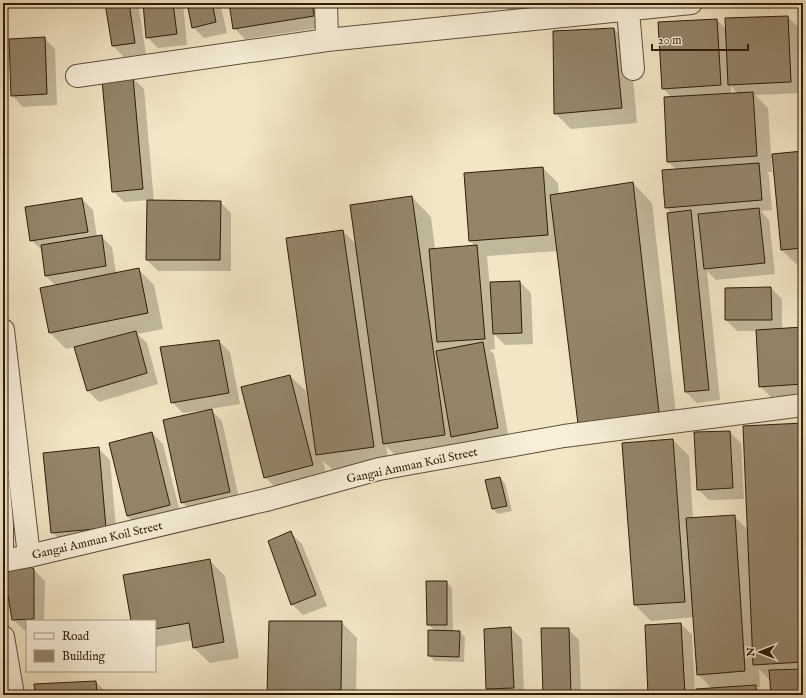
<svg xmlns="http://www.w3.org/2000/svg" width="806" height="698" font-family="'IM FELL English',serif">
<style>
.shadow{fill:#0003;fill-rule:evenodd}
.building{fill:#94856a;stroke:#2f1c09}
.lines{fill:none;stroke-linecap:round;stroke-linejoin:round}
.service-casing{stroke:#604e38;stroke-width:14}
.minor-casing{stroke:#604e38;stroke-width:24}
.tertiary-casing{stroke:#604e38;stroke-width:24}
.service{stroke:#f7efd9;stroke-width:12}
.minor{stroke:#f7efd9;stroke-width:22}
.tertiary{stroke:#f7efd9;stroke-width:22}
.labels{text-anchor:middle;stroke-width:3.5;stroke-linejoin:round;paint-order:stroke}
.street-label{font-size:12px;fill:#2f1c09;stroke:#f7efd9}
</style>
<rect width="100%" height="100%" fill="#f2e6c4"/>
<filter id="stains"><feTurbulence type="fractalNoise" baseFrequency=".005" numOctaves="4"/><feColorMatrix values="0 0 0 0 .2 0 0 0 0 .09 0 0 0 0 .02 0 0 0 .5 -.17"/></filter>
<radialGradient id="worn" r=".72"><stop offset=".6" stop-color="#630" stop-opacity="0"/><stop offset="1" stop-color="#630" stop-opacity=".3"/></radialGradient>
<path class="shadow" d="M106,3H138L146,54L124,57L113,46Z
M144,3H183L187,45L158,48L147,37Z
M188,3H220L227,33L204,38L193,27Z
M230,3H320L324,27L245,39L234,28Z
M501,3H569L570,13L512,14Z
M788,17L799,28L801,93L755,95L768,108L771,155L803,152V265H797L782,250L773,158H771L772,172H767L769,175L772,210L761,211L769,220L775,274L716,280L707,271L720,400L697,403L686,392L671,213L666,207L677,170L668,162L672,98L663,88L717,20L727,30ZM731,86L738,94H731Z
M614,29L630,45L637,123L571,129L555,113Z
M44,38L55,49L57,105L23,107L12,95Z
M133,78L144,89L154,201L220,202L231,213V271H158L147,260L148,200L124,202L113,191Z
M543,168L558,183L559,194L633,183L652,203L678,431L598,442L558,251L487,256L490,288L520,282L531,293L533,344L505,345L494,334L495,349L489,350L494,354L509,439L403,463L386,446L389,462L333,470L323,461L328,481L281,493L265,477L290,376L306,391L308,403H310L343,231L356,244L412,197L431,217L435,249L475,246L470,241Z
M82,199L93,210L97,237L101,236L112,247L116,273L138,269L154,285L163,329L137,334L147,343L158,384L99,402L88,391L75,347L66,349L50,333L41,289L56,286L46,276L43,251L31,240Z
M771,288L782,299V329L803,328V395L771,397L760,386L757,331H737L726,320Z
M219,341L230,352L240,404L210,409L222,421L240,503L193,513L182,502L206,411V410L183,413L172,402Z
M803,424V695H772L771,681L759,669L760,687H756L764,695H697L712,689L698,674L694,617L651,621L635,605L673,440L689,456L693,518L734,516L748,530Z
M730,432L741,443L744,499L709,500L698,489Z
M152,433L163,444L181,516L138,527L127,516Z
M99,449L110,460L117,538L63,543L52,532Z
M500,478L505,483L512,511L498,514L493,509L486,481Z
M291,533L302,544L327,606L303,615L292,604Z
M210,561L225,576L239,658L210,663L194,648L193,640L155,647V621H132Z
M34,570L45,581L44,621H27V630H24L13,619Z
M446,582L452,588L453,632H459L465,637L464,662L434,661L429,655L435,631L428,624Z
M341,622L357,638L356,695H270L268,693Z
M681,624L692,635L695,695H649Z
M511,628L522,639L524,695H493L487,689Z
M568,629L579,640L581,695H544Z
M96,682L107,693V695H36Z"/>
<path class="building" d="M105,3H129L135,43L112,46Z
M143,3H173L177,34L146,38Z
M187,3H212L216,22L192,28Z
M229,3H312L314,16L233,29Z
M788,16L791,82L728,85L725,18Z
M717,19L721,85L662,89L658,22Z
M614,28L622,108L554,114L553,31Z
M45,37L47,94L11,96L9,39Z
M133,77L143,189L112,192L102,80Z
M753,92L757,156L667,162L664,97Z
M803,151V248L781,250L772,154Z
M759,163L762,200L665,208L662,170Z
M543,167L548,235L469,241L464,173Z
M633,182L659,412L578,424L550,195Z
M412,196L445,435L383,444L350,205Z
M82,198L88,232L30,241L25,207Z
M147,200L221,201L220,260H146Z
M759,208L765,263L704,269L698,214Z
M691,210L709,390L685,392L667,213Z
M343,230L374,447L316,455L286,238Z
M102,235L106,266L45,276L41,245Z
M477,245L485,339L437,342L429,249Z
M139,268L148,313L49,333L40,288Z
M520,281L522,333L493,334L490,282Z
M771,287L772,320H725V288Z
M803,327V384L759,387L756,330Z
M136,331L147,373L87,391L74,347Z
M219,340L229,393L171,403L160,347Z
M483,342L498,428L451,437L436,351Z
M290,375L313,465L264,478L241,387Z
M212,409L230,492L181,503L163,420Z
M803,423V662L753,665L743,426Z
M730,431L733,488L697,490L694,432Z
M152,432L170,505L127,516L109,443Z
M673,439L685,602L634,605L622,443Z
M99,447L106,528L51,533L43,453Z
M500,477L507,506L492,509L485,480Z
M735,515L745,671L697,675L686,518Z
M291,531L316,595L291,605L268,541Z
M210,559L224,642L193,648L189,623L155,629V621H131L123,575Z
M14,565L28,566L34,569V619L12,620L4,572Z
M426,581H447V625H427Z
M269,621H342L341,690L267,693Z
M681,623L685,695H648L645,625Z
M511,627L514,688L486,689L484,629Z
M541,628H569L571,695H543Z
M428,630L460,631L459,657L428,656Z
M803,669V695H771L769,670Z
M96,681L97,695H35L34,684Z
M756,685V695H696V689Z"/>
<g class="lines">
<g class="service-casing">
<path id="service" d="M3,478L7,523V560"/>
</g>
<g class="minor-casing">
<path id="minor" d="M326,3L327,40
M628,10L633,69
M77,76L327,40L691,3
M3,330L29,556"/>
</g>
<g class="tertiary-casing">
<path id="tertiary" d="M3,561L29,556L270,499L379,469L564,436L803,405
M3,637L13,695"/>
</g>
<use href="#service" class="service"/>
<use href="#minor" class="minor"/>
<use href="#tertiary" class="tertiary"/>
</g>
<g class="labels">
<g class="street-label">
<text transform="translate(412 465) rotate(-12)" y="4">Gangai Amman Koil Street</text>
<text transform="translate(97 540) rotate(-13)" y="4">Gangai Amman Koil Street</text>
</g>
</g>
<rect width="806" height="698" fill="none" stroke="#f2e6c4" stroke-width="16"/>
<rect x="4" y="4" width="798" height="690" fill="none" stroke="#2f1c09" stroke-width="2"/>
<rect x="8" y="8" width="790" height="682" fill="none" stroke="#2f1c09"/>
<rect x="26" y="620" width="130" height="52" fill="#f7efd9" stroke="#a79b86"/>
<rect x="34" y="633" width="20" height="6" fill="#f7efd9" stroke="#a79b86"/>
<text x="62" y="640" font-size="12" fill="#2f1c09">Road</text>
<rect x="34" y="650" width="20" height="12" fill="#94856a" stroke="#a79b86"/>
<text x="62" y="660" font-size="12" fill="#2f1c09">Building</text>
<g transform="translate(760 652) rotate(270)" stroke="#f7efd9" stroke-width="3" paint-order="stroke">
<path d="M0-3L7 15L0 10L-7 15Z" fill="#2f1c09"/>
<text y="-6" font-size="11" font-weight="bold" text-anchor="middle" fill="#2f1c09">N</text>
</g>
<path d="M652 44v6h96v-6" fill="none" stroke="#2f1c09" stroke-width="2"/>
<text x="658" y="44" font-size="12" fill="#2f1c09" stroke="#f7efd9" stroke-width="3" paint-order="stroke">20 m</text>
<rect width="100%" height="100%" filter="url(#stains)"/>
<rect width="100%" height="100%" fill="url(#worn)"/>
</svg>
